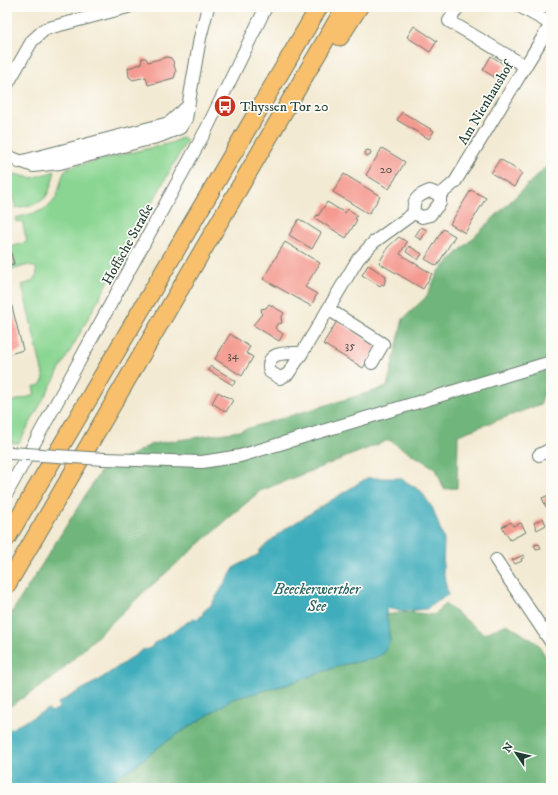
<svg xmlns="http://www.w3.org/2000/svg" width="558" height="795" font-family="'IM FELL DW Pica',serif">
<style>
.green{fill:#8ad592;stroke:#548963}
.forest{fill:#6fb67c;stroke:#477a58}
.water{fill:#3fadbc;stroke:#2f7578}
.building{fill:#f49a90}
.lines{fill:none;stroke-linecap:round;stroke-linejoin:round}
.minor-casing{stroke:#697a6c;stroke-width:14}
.highway-casing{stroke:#697a6c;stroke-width:19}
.minor{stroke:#fff;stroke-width:12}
.highway{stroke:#f8bf6c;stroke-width:17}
.minor-bridge-casing{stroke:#697a6c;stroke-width:14;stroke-linecap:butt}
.minor-bridge{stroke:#fff;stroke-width:12}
.labels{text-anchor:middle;stroke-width:3.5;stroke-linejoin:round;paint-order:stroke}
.number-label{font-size:12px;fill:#54544b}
.street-label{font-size:14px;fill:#1f3d34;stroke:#fdfcf7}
.poi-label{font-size:14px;fill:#1f3d34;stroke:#fdfcf7;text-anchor:start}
.water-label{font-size:15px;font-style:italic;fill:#2a6464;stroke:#fdfcf7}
</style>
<rect width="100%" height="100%" fill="#fdfcf7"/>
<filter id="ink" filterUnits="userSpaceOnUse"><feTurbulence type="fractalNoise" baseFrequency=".025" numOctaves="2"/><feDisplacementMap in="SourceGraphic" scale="8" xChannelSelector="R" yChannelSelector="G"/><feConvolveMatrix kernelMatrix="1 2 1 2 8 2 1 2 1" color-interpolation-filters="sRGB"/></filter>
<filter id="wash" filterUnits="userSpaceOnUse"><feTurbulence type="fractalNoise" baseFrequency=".012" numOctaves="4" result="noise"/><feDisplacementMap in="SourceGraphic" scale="16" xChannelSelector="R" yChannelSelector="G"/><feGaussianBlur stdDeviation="0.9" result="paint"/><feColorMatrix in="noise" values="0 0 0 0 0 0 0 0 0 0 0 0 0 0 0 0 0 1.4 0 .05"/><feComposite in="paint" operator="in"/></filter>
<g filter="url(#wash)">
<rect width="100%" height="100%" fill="#f3ead3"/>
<path class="green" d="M183,137L187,140L19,443H7V403L35,395L33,387L40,385L44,379L22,285L31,282L37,275L36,268L29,265L7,271V266L15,264L11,247L27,242L22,221L16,222L15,218C33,213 52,212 58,192C61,183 61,176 67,168L171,143Z
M55,171C47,202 46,202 16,208L7,181V172L31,178Z"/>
<path class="forest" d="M551,162V385L545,388L541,404L458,435L457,488L444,489L436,469L389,440L260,491L144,592L52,679L7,708V620L100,472L152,444L239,431L387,387L403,319L426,297L439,271Z
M445,604L484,634L507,624L538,644L551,665V788H99L135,766L164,743L233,699L286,685L342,665L372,659L390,641L386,615L408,612L434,615Z"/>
<path class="water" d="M367,478H400L421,491L433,509L444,540L443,570L448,595L433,603L427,609L404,611L388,608L386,615C389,623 388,632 390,641L383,654L372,659L342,665L286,685L233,699L164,743L135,766L99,788H7V731L48,709L52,712L59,708L58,703L99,680L144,649L145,650L152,647L153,644L194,618L197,619L203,615V612L211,605L235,567L259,554L260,550L282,531Z"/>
<g id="blocks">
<path class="building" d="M414,26L437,41L430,52L407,37Z
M491,56L505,65L496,78L483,70Z
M167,57L171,58L173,61L176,72L174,78L148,85L146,77L133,80L129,77L128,68L141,64L142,58H146L148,62Z
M402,112L434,131L429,139L397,120Z
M382,148L405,162L389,189L366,175Z
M365 153a3 3 0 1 1 6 0a3 3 0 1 1-6 0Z
M500,159L522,173L514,187L491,173Z
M344,174L380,196L369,214L333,192Z
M471,190L486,198L465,233L450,224Z
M327,202L345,213L348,209L357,215L355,219L357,220L346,238L315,218L317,215L318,216Z
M299,219L321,233L312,249L289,235Z
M421,227L427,230L421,240L415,236Z
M443,229L455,236L437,266L425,259Z
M399,237L407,242L400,254L432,274L423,289L379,263L388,247Z
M285,242L320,263L305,287L317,294L311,306L263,279Z
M7,246H9L14,264L7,265Z
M409,246L422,254L418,260L406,252Z
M368,265L386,276L384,285L382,284L380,286L362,275Z
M7,287L23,350L7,355Z
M269,304L284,313L281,318L282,323L277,324L275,328L283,334L279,341L253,325L262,314L261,309L266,308Z
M337,321L377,346L363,368L323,344Z
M230,334L250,347L246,353L253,357L242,376L215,359Z
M211,366L236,381L233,385L208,370Z
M218,392L233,400L226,412L212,403Z
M551,494V504L546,507L542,498Z
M543,518L546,525L537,530L534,523Z
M511,522L513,526L521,523L526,532L510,540L502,527Z
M539,544L541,548L536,549L534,545Z
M524,555L525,557L521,559L522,561L515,564L512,560Z"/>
</g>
</g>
<g filter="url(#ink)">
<use href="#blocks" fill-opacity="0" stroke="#697a6c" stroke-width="1"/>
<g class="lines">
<g class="minor-casing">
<path id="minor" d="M458,7L449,21L525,66
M521,7L551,24
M7,85L32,41L45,29L128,7
M7,156L33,166L60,163L160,136L180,128L186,119L200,38L208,7
M19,162L169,123L188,106
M414,213L422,217L430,215L440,203V195
M328,309L383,344L372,363
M302,353C288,353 264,350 270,372L280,378L288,374L302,353L358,259L374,242L414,213C412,200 418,195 430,191L440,195L455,182L551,24
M539,455L551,449
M104,459L202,462L240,456L551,362
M7,493L206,130L266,7
M496,560L551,642"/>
</g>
<g class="highway-casing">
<path id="highway" d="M340,37L359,7
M7,538L319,7
M7,585L345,7"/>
</g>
<use href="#minor" class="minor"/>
<use href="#highway" class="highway"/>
<g class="minor-bridge-casing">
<path id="minor-bridge" d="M10,453L104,459"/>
</g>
<use href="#minor-bridge" class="minor-bridge"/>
</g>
</g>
<defs>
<g id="bus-disc" transform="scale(1.15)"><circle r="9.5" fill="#c8321e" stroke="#fdfcf7"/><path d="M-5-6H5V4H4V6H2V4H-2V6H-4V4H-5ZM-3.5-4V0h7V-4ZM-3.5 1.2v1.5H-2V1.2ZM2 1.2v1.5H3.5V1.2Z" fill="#fff"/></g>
</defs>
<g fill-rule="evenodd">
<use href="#bus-disc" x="225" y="106"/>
</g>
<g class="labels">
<g class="number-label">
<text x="386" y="173">20</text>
<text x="350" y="349">35</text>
<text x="233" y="359">34</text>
</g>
<g class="street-label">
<text transform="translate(485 103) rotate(-59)" y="5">Am Nienhaushof</text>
<text transform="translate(127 244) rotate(-61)" y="5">Hoffsche Straße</text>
</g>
<g class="poi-label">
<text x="240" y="111">Thyssen Tor 20</text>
</g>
<g class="water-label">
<text x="317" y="594">Beeckerwerther<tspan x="317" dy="17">See</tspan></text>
</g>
</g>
<rect width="558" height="795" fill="none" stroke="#fdfcf7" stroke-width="24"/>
<g transform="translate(516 753) rotate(305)" stroke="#fdfcf7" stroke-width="3" paint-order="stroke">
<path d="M0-3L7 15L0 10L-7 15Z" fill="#1f3d34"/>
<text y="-6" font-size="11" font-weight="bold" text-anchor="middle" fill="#1f3d34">N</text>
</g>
</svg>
